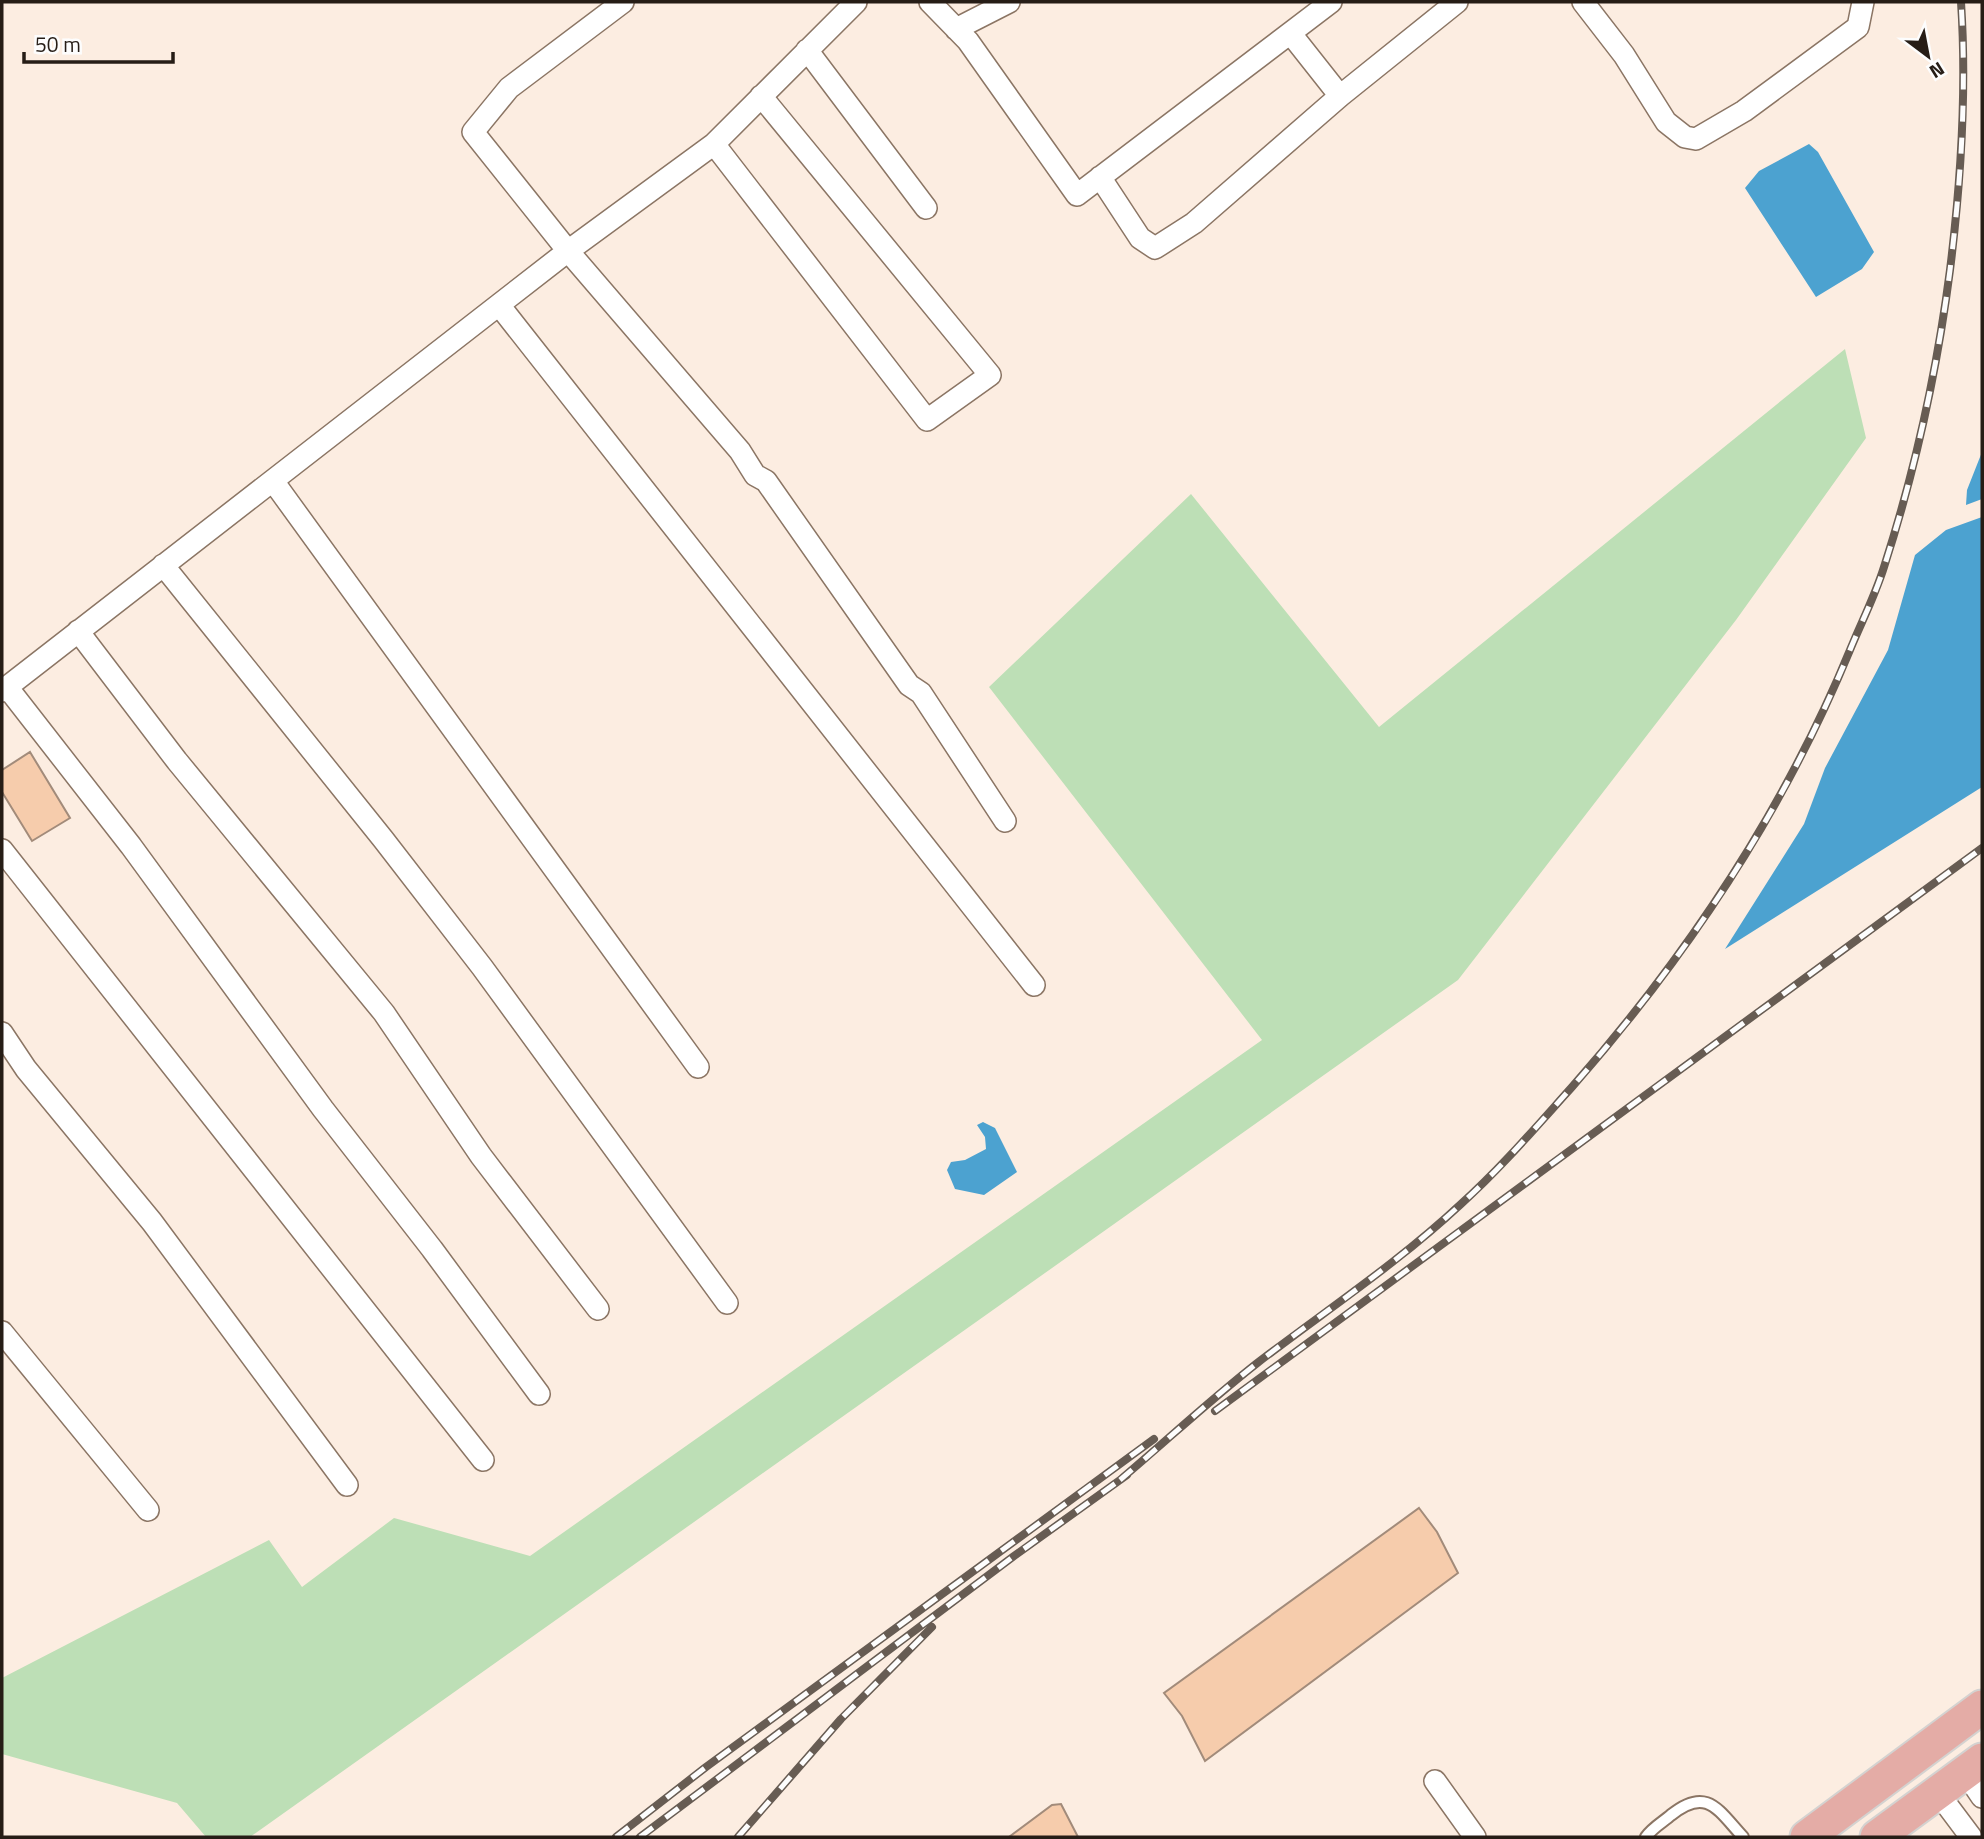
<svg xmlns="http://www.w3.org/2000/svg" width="1984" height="1839" font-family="'Titillium Web',sans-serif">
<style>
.green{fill:#bddfb6}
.water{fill:#4ca2d0}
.building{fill:#f6ccac;stroke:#a28b7a;stroke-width:2}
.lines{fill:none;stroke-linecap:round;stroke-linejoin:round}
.service-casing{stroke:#8b7564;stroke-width:14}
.minor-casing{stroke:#8b7564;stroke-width:24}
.primary-casing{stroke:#d4d2d0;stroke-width:37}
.service{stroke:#fff;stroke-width:10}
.minor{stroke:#fff;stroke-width:21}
.primary{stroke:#e4aca6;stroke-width:33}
.rail-casing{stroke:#675c53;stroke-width:8}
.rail{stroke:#fdfdfd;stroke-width:5;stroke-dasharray:16;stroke-linecap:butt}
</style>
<rect width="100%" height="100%" fill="#fcede1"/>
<path class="green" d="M1845,349L1866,438L1736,620L1458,980L250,1837H206L177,1803L2,1754V1678L269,1540L302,1587L394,1518L530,1556L1262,1040L989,687L1191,494L1379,727Z"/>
<path class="water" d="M1809,144L1818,152L1874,252L1862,269L1816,297L1745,188L1759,171Z
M1982,452V499L1966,505L1967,490Z
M1982,517V787L1725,949L1804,824L1825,768L1888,650L1915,555L1946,530Z
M983,1122L995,1128L1017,1172L984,1195L955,1189L947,1170L951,1162L965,1160L986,1149L985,1137L977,1125Z"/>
<path class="building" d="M30,752L70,818L32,841L2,792V770Z
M1419,1508L1437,1532L1458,1573L1205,1761L1182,1716L1164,1693Z
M1061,1804L1078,1837H1009L1052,1805Z"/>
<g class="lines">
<g class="service-casing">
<path id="service" d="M1646,1837C1652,1828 1663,1822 1671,1815C1707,1786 1718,1810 1743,1837"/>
</g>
<g class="minor-casing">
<path id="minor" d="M623,2L509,88L473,132L568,251L740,451L755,475L766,481L909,685L921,693L1005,821
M930,2L968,41L1077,195L1331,2
M1583,2L1624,55L1666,122L1685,137L1696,139L1744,111L1858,27L1863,2
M956,29L1009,2
M1291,34L1340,96L1457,2
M807,50L926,208
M714,144L927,420L990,375L761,96
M1100,177L1140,238L1155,248L1194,223L1340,96
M499,305L1034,985
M273,481L698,1067
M163,565L383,839L482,967L727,1303
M78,631L177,761L384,1013L481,1156L598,1309
M7,687L131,846L323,1109L432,1249L539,1394
M2,691L568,251L714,144L856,2
M2,850L483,1460
M2,1033L26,1069L152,1222L347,1485
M2,1332L148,1510
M1965,1772L1982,1797
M1435,1781L1475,1837
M1938,1793L1971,1837"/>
</g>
<g class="primary-casing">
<path id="primary" d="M1807,1837L1982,1707
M1877,1837L1982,1760"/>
</g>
<use href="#service" class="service"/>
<use href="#minor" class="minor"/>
<use href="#primary" class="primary"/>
<g class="rail-casing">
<path id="rail" d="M1215,1411L1982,848
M1120,1480C1165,1442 1209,1401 1256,1364C1325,1311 1398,1263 1461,1204C1501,1168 1536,1127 1572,1087C1688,955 1783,813 1850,650C1861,623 1875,596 1884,567C1915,471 1937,371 1950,270C1961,181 1967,92 1961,2
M616,1837L706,1767L1154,1439
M640,1837L1014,1556L1127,1475
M738,1837L841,1719L932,1627"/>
</g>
<use href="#rail" class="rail"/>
</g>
<rect width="1984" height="1839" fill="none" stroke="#261d16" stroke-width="7"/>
<g transform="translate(1928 56) rotate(148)" stroke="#fdfdfd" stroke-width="5" paint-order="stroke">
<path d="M0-5L12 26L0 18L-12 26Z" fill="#261d16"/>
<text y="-10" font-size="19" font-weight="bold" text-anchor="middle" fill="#261d16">N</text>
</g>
<path d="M24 52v10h149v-10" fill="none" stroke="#261d16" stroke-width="3.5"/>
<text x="35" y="52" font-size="21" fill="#261d16" stroke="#fdfdfd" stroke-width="5" paint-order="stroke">50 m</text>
</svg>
